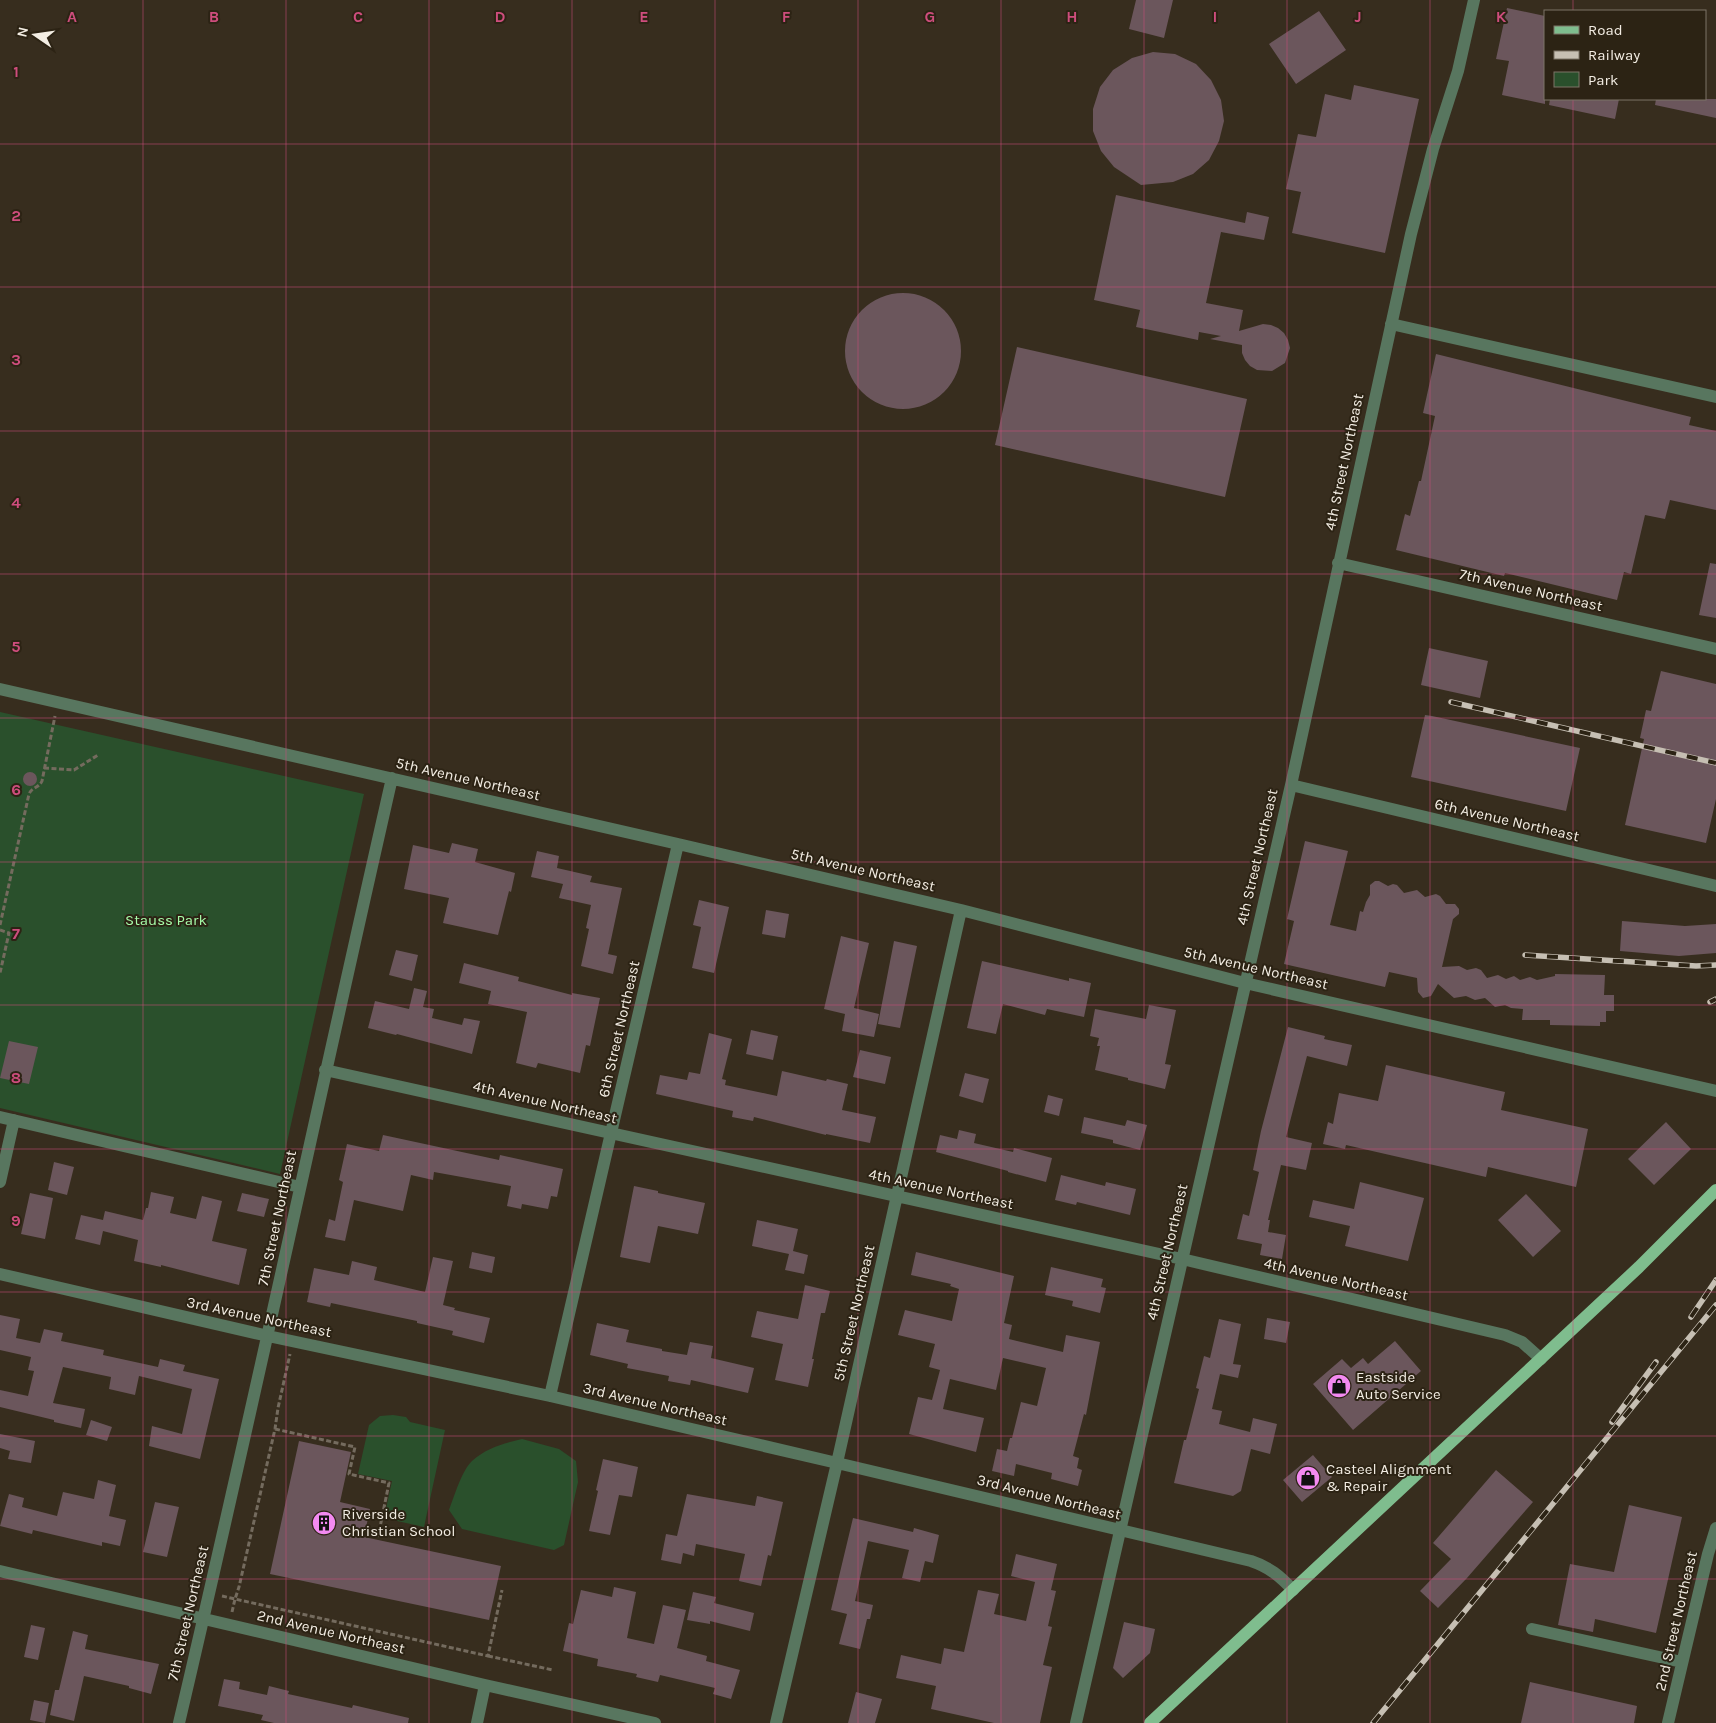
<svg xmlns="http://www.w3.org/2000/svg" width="1716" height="1723" font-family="Karla,sans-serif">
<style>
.green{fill:#2a502c}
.building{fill:#6b565c}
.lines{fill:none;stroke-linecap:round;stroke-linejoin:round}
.path{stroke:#746b5e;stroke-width:3;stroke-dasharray:5 2.5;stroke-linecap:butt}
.minor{stroke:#58765f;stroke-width:12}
.major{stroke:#7fbd8e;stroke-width:12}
.rail-casing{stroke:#c6bfb3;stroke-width:5.5}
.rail{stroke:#2c2314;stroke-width:4;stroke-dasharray:11;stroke-linecap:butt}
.grid{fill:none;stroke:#ce4d7d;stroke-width:1;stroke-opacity:0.55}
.labels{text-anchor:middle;stroke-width:4;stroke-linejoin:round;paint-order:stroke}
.street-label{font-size:15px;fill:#f3ede3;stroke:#2c2314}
.park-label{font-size:15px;fill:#a6fca9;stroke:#2c2314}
.poi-label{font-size:15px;fill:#f3ede3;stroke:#2c2314;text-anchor:start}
.grid-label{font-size:16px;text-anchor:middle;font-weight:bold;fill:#ce4d7d;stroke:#2c2314;stroke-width:4;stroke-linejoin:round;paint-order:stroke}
</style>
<rect width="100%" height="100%" fill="#372d1e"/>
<path class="green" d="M0,712L364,794L280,1174L0,1108Z
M393,1415L406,1417L410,1422L445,1430L424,1527L384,1518L392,1481L358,1474L369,1425L380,1416Z
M522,1439L559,1449L576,1461L578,1482L564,1545L554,1550L462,1529L449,1510C454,1497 462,1470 472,1461C486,1448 504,1443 522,1439Z"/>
<path class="building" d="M1136,0H1173L1164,38L1129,29Z
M1507,8L1545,16V104L1502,95L1509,61L1496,59Z
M1319,11L1346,50L1296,84L1269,44Z
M1153,52L1175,54L1196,64L1211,80L1221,100L1224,121L1219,141L1209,160L1193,174L1173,182L1141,185L1114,167L1101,151L1093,131V109L1100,87L1113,70L1132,58Z
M1354,85L1419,99L1385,253L1292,233L1301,192L1286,189L1298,134L1316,137L1325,94L1351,100Z
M1550,99H1619L1615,119L1549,105Z
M1656,99H1716V118L1655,105Z
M1116,195L1245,223L1247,212L1269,217L1264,240L1221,232L1206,303L1243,310L1239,331L1263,324L1271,325L1278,328L1284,333L1288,340L1290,348L1285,363L1272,371L1257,370L1250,366L1245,360L1242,353V345L1210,339L1221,336L1199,332L1198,340L1136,327L1140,310L1094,300Z
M845 351a58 58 0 1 1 116 0a58 58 0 1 1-116 0Z
M1017,347L1247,399L1225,497L995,445Z
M1436,354L1691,417L1689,425L1716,431V510L1670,500L1665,519L1645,515L1631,574L1624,572L1617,600L1505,573L1504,576L1396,550L1405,514L1410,516L1419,481H1421L1435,416L1423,413Z
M1710,563L1716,564V618L1699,615Z
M1429,648L1488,661L1480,698L1421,685Z
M1661,671L1716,684V799L1706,843L1625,825L1644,739L1640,738L1646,710L1651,711Z
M1425,715L1432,716L1580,748L1566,811L1411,777Z
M23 779a7 7 0 1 1 14 0a7 7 0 1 1-14 0Z
M1305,841L1348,851L1330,925L1356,931L1360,911L1363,912L1366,902L1370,895V885L1375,881H1379L1388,886L1393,884L1397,885L1404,893L1417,890L1425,897L1436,894L1440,896L1446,904H1455L1459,909V914L1453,919L1442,967L1459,966L1467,970L1476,968L1481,970L1487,978L1498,975L1506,979L1514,976L1520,980L1530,977L1537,980L1555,976V974L1605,975L1604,995H1614V1011H1606V1022H1600V1026L1550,1025V1020H1522L1523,1009L1511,1008L1505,1005L1495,1007L1485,998L1475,1000L1466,996L1454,998L1438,984L1431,996L1423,998L1418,992L1417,978L1389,972L1385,987L1284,964L1294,921L1287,919Z
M452,843L478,849L475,862L515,873L511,892L509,891L498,935L443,923L449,898L404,889L413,845L449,853Z
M537,851L559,856L557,868L592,876L590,882L622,888L608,954L617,956L613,974L581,966L589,929L586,928L591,905L559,898L563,884L531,877Z
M699,900L729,907L714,973L692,968L701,927L693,925Z
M766,910L789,914L785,938L762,934Z
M1622,921L1685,926L1716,924V953L1679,956L1620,951Z
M841,936L869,943L854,1008L879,1014L874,1037L842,1031L845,1014L824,1009Z
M894,941L917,946L900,1028L878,1024Z
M396,950L418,955L412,981L389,975Z
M982,961L1069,981V978L1091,983L1084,1017L1047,1009L1045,1015L1003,1004L996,1034L967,1028Z
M464,963L519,977L518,981L572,995V993L600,998L590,1046L586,1045L580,1073L538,1063L536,1068L516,1063L527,1012L488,1004L491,991L459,983Z
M414,988L427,991L423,1007L434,1009L432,1018L462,1025L464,1018L480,1021L472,1054L397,1034L396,1035L368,1028L375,1001L409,1009Z
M1149,1005L1176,1010L1165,1064L1171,1065L1165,1089L1128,1080V1078L1095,1070L1100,1046H1097L1099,1038L1090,1036L1095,1009L1146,1019Z
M1288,1027L1325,1036L1324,1039L1352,1045L1347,1066L1307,1056L1286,1137L1312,1143L1306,1170L1281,1165L1268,1220H1270L1268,1232L1286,1235L1282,1259L1260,1255L1262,1244L1237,1239L1243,1214L1249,1216L1259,1172L1253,1170L1261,1131Z
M751,1030L778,1036L773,1060L746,1054Z
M709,1033L732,1039L722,1079L726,1080L725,1085L777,1096L782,1071L826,1081L827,1079L848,1084L842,1110L876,1117L870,1143L826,1134V1135L754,1117L753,1121L732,1117L733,1111L656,1094L660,1075L687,1080L689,1072L700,1074Z
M9,1041L38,1047L29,1084L0,1078Z
M860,1050L891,1057L885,1084L853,1077Z
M1386,1065L1505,1092L1501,1110L1588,1129L1576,1187L1488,1167L1486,1177L1346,1145L1345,1149L1323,1144L1328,1122L1333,1124L1339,1093L1378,1101Z
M965,1073L989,1079L983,1103L959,1096Z
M1048,1095L1063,1099L1059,1116L1044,1112Z
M1084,1117L1125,1126L1127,1120L1147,1125L1140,1150L1113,1143V1140L1081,1133Z
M1666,1122L1691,1149L1654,1185L1628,1159Z
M959,1130L976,1134L974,1143L1013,1152L1014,1148L1052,1158L1046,1182L1008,1172V1171L936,1152L940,1135L957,1139Z
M383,1135L499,1160L500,1155L563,1169L557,1197L551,1196L548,1209L522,1204L521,1209L507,1206L511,1186L434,1172L433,1180L411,1175L403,1211L354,1200L345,1241L325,1237L329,1219L335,1221L343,1182L339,1180L347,1144L379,1151Z
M54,1162L74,1167L67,1195L48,1190Z
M1061,1175L1105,1186L1106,1182L1136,1189L1130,1215L1077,1202L1076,1205L1055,1200Z
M1360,1182L1424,1198L1408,1261L1345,1246L1350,1226L1309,1217L1313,1200L1354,1209Z
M634,1186L658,1191V1193L705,1203L698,1234L658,1226L650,1263L620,1257Z
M151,1192L174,1197L170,1213L196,1219L202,1196L222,1201L212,1241L247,1249L239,1285L161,1265V1267L134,1261L138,1240L103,1231L100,1245L75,1239L81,1215L103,1220L105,1211L143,1220L146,1208H148Z
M30,1193L53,1198L45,1239L21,1234Z
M242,1193L269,1199L264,1217L237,1211Z
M1526,1194L1561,1231L1533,1257L1498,1220Z
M757,1220L798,1229L793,1251L808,1255L804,1274L785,1270L789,1254L752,1246Z
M472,1252L495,1257L492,1273L469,1268Z
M916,1252L1014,1276L1004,1323L1012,1325L1009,1339L1063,1352L1066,1335L1100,1342L1086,1415L1084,1414L1073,1456L1079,1458L1077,1468L1082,1470L1078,1486L1051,1479L1052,1473L1016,1464L1014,1476L992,1471L997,1449L1007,1451L1010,1438H1012L1021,1402L1037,1406L1046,1368L1003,1358L996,1390L950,1379L943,1409L984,1418L976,1452L909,1434L918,1397L932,1400L940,1370L929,1367L935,1344L898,1335L905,1310L952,1321L959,1289L950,1286L951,1284L911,1275Z
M433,1257L453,1261L443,1305L455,1308L454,1310L490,1318L484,1343L452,1335L453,1331L417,1323V1321L331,1303L330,1307L307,1302L314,1268L349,1275L352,1261L377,1267L374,1280L425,1292Z
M1051,1267L1103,1279L1101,1287L1106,1288L1100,1313L1072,1306L1073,1301L1045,1295Z
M805,1285L830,1291L825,1313H821L812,1359H814L808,1387L775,1380L783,1344L751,1337L757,1311L798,1319Z
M0,1315L20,1319L16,1338L40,1343L44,1329L63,1333L61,1341L104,1350L103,1355L158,1367L160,1359L185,1365L183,1371L219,1379L200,1459L149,1446L152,1426L182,1434L192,1389L139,1376L135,1395L109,1389L111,1377L63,1367L53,1403L85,1409L81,1428L54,1422V1420L0,1407V1390L28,1396L34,1371L28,1370L31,1357L0,1350Z
M1267,1318L1290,1322L1286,1343L1264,1339Z
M1219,1319L1241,1324L1233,1364L1241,1365L1238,1378L1220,1374L1212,1409L1222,1411L1219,1424L1250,1432L1253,1418L1277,1424L1270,1454L1251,1449L1241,1491L1233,1496L1174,1483L1184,1440H1186L1199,1389L1196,1388L1204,1356L1210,1358Z
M597,1323L629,1330L626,1342L662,1349V1351L687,1355L690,1342L713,1346L711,1358L754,1368L748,1393L691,1380L690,1385L668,1381L669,1376L627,1368L628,1364L590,1355Z
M1395,1341L1421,1371L1353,1430L1313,1384L1342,1359L1351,1368L1363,1358L1368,1364Z
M91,1420L112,1427L107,1441L86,1435Z
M0,1434L35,1441L31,1463L8,1459L10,1451L0,1448Z
M299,1441L351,1452L340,1502L370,1509L364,1537L501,1566L489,1620L270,1574Z
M1313,1455L1332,1477L1302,1502L1283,1480Z
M603,1459L638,1467L632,1497L619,1495L610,1535L589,1531L598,1491L596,1490Z
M1496,1470L1533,1502L1467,1578L1438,1608L1420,1591L1451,1559L1433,1543Z
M98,1480L116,1485L109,1516L126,1520L120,1546L102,1542V1546L33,1530L32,1534L0,1526L9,1494L24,1498L22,1507L57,1516L63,1492L94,1499Z
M687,1494L755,1506L757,1496L783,1502L771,1556L768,1555L761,1586L739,1581L745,1554L696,1544L694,1556L683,1553L681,1564L661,1560L666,1534L677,1536Z
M155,1502L179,1507L167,1557L143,1552Z
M1629,1505L1682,1517L1656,1633L1595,1619L1593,1632L1558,1625L1570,1564L1614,1572Z
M853,1518L913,1532L914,1528L939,1535L933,1563L925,1561L920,1582L902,1578L909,1550L868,1541L855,1601L873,1605L870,1619H867L860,1649L839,1644L847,1614L831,1610Z
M1016,1554L1057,1564L1051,1590L1056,1591L1048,1626L1052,1627L1043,1665L1052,1667L1040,1723H994L931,1709L936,1686L896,1678L901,1655L941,1664L944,1648L964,1652L978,1590L999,1594L994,1614L1026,1621L1035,1582L1011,1576Z
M614,1587L636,1592L627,1638L654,1644L663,1605L686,1610L677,1648L707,1656L706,1661L740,1670L731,1699L713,1694L715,1688L660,1675L658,1682L636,1677L637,1674L597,1666L598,1659L563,1651L569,1623L573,1624L581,1590L612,1597Z
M693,1592L716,1597L714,1603L754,1613L750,1631L710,1621V1624L687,1620Z
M1124,1622L1155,1629L1150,1653L1123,1678L1113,1668Z
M31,1625L45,1628L38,1660L24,1657Z
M73,1631L88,1635L85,1649L159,1664L151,1694L129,1688V1686L84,1676L74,1721L50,1715L55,1690H59Z
M224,1679L240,1682L239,1689L267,1695L269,1686L289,1691L288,1694L352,1708L353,1705L409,1718L408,1723H274L261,1720L263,1715L218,1706Z
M1530,1682L1637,1706L1634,1723H1521Z
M856,1692L882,1699L875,1723H848Z
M34,1700L49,1703L45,1723L30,1720Z"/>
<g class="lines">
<path class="path" d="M44,768L74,770L98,755
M0,925L29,794C32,787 39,788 42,781L55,716
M0,930L9,933L0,973
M275,1429L355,1447L349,1474L389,1483L378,1537
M222,1596L235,1599L239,1587L275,1429L278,1408L290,1354
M232,1612L235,1599L488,1656L502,1590
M488,1656L553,1670"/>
<path class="minor" d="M1391,324L1716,397
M1338,563L1716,649
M0,689L678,844L961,910L1245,983L1716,1091
M1291,785L1716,886
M325,1070L1182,1259L1505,1335L1522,1342L1541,1359
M0,1117L300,1187
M0,1182L14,1120
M0,1274L268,1336L550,1396L837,1463L1251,1561C1269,1567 1280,1576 1293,1590
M550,1396L678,844
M0,1571L485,1685L655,1723
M1532,1629L1682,1662
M179,1723C253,1409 320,1093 392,778
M477,1723L485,1685
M776,1723L837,1463L961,910
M1076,1723L1291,785L1411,234L1433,149L1458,71L1474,0
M1668,1723L1708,1554L1716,1528"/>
<path class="major" d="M1150,1723L1639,1267L1716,1190"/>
<g class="rail-casing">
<path id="rail" d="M1451,702L1716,763
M1525,955L1696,966L1716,965
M1710,1002L1716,999
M1691,1317L1716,1280
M1612,1422L1656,1362
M1373,1723L1716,1305"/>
</g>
<use href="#rail" class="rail"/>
</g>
<path class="grid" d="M143,0V1723M286,0V1723M429,0V1723M572,0V1723M715,0V1723M858,0V1723M1001,0V1723M1144,0V1723M1287,0V1723M1430,0V1723M1573,0V11M1573,99V1723M0,144H1716M0,287H1716M0,431H1716M0,574H1716M0,718H1716M0,862H1716M0,1005H1716M0,1149H1716M0,1292H1716M0,1436H1716M0,1579H1716"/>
<defs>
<g id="shop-disc" transform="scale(1.25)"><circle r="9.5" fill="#f38af1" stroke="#2c2314"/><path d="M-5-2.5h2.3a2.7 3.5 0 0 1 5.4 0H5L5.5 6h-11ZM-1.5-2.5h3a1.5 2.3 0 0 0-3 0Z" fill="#111"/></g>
<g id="building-disc" transform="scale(1.25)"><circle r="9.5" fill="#f38af1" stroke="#2c2314"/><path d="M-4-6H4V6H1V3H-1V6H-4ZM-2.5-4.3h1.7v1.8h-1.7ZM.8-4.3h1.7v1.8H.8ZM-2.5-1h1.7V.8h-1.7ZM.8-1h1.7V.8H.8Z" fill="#111"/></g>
</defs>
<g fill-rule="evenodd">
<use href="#shop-disc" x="1339" y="1386"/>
<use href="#shop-disc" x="1308" y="1478"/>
<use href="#building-disc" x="324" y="1523"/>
</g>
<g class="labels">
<g class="street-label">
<text transform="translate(1344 462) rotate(-78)" y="5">4th Street Northeast</text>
<text transform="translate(1531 590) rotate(13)" y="5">7th Avenue Northeast</text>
<text transform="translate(468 779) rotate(13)" y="5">5th Avenue Northeast</text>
<text transform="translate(1507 820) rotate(13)" y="5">6th Avenue Northeast</text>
<text transform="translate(1257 857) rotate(-77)" y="5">4th Street Northeast</text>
<text transform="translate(863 870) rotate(13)" y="5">5th Avenue Northeast</text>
<text transform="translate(1256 968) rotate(13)" y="5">5th Avenue Northeast</text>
<text transform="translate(619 1029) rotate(-77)" y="5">6th Street Northeast</text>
<text transform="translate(545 1102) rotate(13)" y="5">4th Avenue Northeast</text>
<text transform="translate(941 1189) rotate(12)" y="5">4th Avenue Northeast</text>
<text transform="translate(277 1218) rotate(-78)" y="5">7th Street Northeast</text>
<text transform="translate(1167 1252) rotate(-77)" y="5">4th Street Northeast</text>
<text transform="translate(1336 1279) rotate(13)" y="5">4th Avenue Northeast</text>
<text transform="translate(854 1313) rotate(-77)" y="5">5th Street Northeast</text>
<text transform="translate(259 1317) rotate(12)" y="5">3rd Avenue Northeast</text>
<text transform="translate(655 1404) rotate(13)" y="5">3rd Avenue Northeast</text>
<text transform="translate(1049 1497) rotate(14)" y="5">3rd Avenue Northeast</text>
<text transform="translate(188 1613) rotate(-77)" y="5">7th Street Northeast</text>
<text transform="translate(1676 1621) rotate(-77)" y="5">2nd Street Northeast</text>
<text transform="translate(331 1632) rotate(13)" y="5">2nd Avenue Northeast</text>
</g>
<g class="park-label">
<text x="166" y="925">Stauss Park</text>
</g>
<g class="poi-label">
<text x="1356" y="1382">Eastside<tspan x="1356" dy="17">Auto Service</tspan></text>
<text x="1326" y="1474">Casteel Alignment<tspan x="1326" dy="17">&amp; Repair</tspan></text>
<text x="342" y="1519">Riverside<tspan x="342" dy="17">Christian School</tspan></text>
</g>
</g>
<g class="grid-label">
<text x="72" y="22">A</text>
<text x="214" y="22">B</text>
<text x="358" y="22">C</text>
<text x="500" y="22">D</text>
<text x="644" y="22">E</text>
<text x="786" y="22">F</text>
<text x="930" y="22">G</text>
<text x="1072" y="22">H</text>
<text x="1215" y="22">I</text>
<text x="1358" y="22">J</text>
<text x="1501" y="22">K</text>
<text x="16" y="77">1</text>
<text x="16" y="221">2</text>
<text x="16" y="365">3</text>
<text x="16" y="508">4</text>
<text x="16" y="652">5</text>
<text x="16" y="795">6</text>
<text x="16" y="939">7</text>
<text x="16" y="1083">8</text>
<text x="16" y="1226">9</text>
</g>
<rect x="1544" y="10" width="162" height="90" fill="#2c2314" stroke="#7c7467"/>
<rect x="1554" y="26" width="25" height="8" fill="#7fbd8e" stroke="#7c7467"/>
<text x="1588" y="35" font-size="15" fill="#f3ede3">Road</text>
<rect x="1554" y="51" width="25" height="8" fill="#c6bfb3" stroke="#7c7467"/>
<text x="1588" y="60" font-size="15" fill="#f3ede3">Railway</text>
<rect x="1554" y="72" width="25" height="15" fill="#2a502c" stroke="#7c7467"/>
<text x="1588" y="85" font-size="15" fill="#f3ede3">Park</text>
<g transform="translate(35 35) rotate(283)" stroke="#2c2314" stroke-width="4" paint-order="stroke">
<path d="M0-4L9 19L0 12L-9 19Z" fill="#f3ede3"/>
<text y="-8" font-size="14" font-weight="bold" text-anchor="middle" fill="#f3ede3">N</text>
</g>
</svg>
